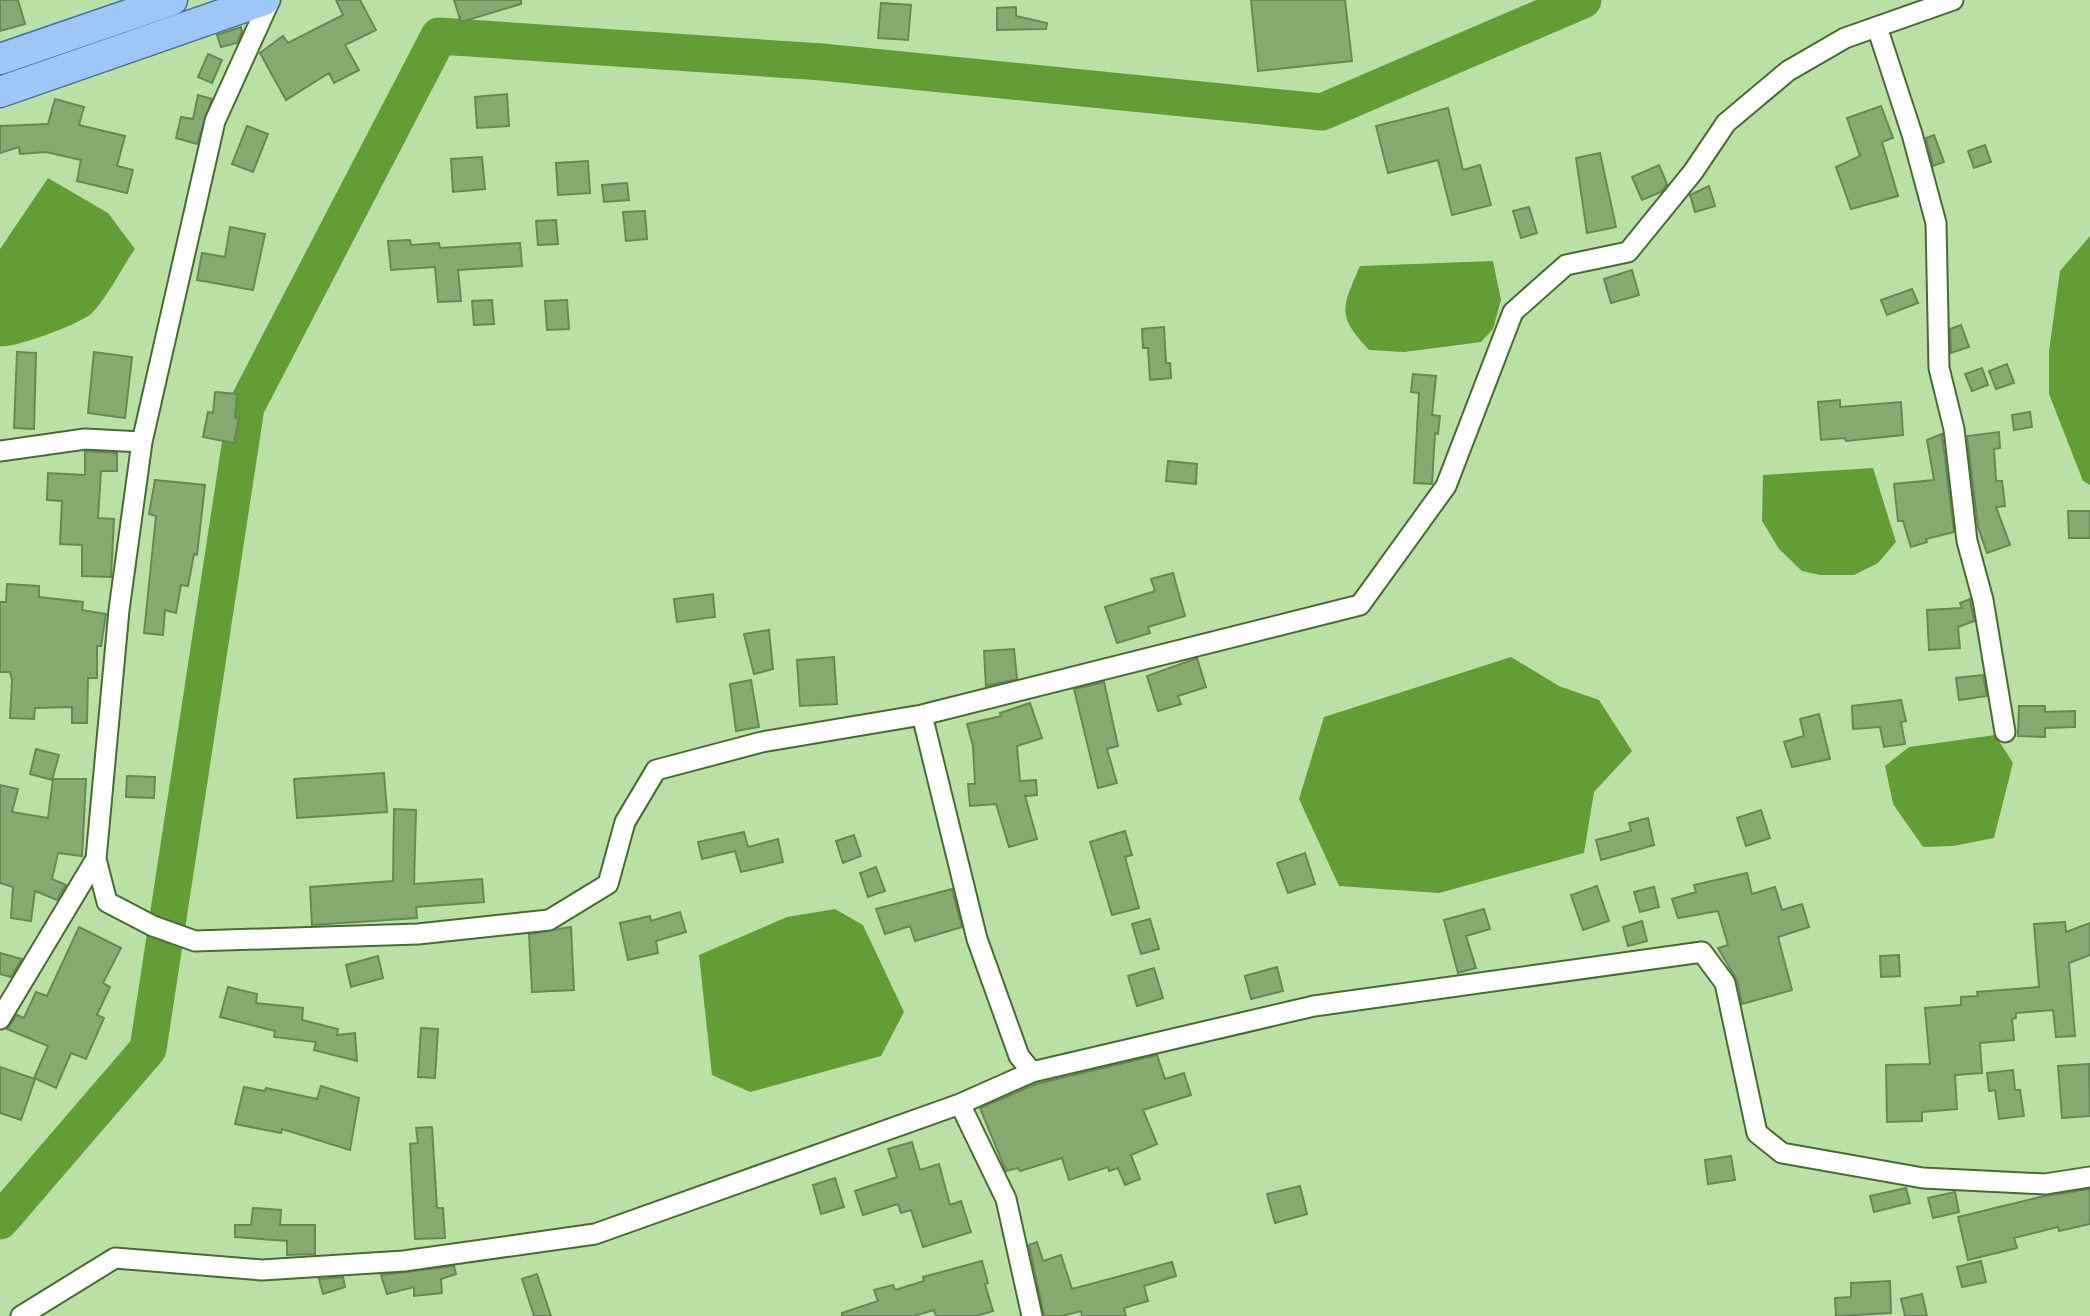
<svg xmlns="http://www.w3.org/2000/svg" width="2090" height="1316" font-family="Commissioner,sans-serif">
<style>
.water{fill:#639d36}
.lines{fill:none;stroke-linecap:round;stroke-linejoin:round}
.river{stroke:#639d36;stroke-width:37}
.building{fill:#87aa71;stroke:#678852;stroke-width:2}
.minor-casing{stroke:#4a6a34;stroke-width:23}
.primary-casing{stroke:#4474a1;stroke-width:33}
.minor{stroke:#fff;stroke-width:19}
.primary{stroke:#9ec6f6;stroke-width:30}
</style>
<rect width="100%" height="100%" fill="#bbe0a5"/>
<path class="water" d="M48,178L108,213L135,249C121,269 109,295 92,313C83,323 13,349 0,346V249Z
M2090,236V485L2083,481L2049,394V351L2060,271Z
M1493,261L1501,300L1493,329L1481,342L1404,352L1369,350C1336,315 1342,308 1360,266Z
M1873,468L1896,542L1878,563L1854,575H1820L1802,571L1779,549L1762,521L1763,475Z
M1511,657L1559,686L1599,700L1632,751L1594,792L1584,853L1439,893L1339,886L1299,799L1324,717Z
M1995,735L2013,763L1994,838L1953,846L1923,847L1893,804L1885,766L1909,747Z
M835,909L863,925L904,1012L881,1056L750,1092L712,1075L699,955L787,917Z"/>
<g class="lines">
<path class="river" d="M0,1221L148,1049L246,407L439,36L822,62L1322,112L1583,0"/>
</g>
<path class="building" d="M0,0H18L25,24L0,31Z
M336,0H360L376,30L345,45L359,70L334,83L329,73L286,100L260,53L283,36L288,43L343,15Z
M454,0H521V4L461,22Z
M1251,0H1345L1352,61L1258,71Z
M881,3L911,5L908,40L878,38Z
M1016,7V16L1047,23L1046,29L997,30V8Z
M241,27L242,32L237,43L221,47L217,35Z
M208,54L222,60L212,83L198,77Z
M507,94L509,126L477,128L475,97Z
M198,95L212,99L197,144L176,138L181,117L193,119Z
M55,99L84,107L79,125L125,136L117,166L133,170L127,193L77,181L81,160L46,152L20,154L19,147L0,153V126L48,124Z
M1881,106L1893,138L1882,142L1898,196L1851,209L1836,167L1860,156L1847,118Z
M1448,108L1463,170L1480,165L1491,205L1452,215L1438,160L1388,173L1376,126Z
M247,126L268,134L253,172L232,164Z
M1934,135L1944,162L1933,166L1926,138Z
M1985,145L1991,162L1974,168L1968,151Z
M1600,153L1616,227L1587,233L1576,158Z
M482,157L485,189L453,192L451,159Z
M588,161L590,193L558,195L556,163Z
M1659,165L1667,184L1661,192L1642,200L1632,177Z
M627,183L629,200L604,202L602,185Z
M1709,186L1715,206L1695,212L1690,195Z
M1529,207L1537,233L1521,238L1513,211Z
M645,211L647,239L626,241L623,212Z
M556,220L558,244L538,245L536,221Z
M230,227L265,234L253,290L197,280L202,253L225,257Z
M410,240L411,245L439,243L440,248L520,243L522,266L458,270L461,301L438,302L435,267L391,270L388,241Z
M1632,270L1639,295L1611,303L1604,279Z
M1912,289L1918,303L1887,315L1881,300Z
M492,300L494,324L474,325L472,301Z
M567,300L569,329L547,330L545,301Z
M1961,325L1969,347L1951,353L1950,329Z
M1164,327L1166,363H1170L1171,378L1150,380L1148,348H1143L1142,329Z
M17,352L36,353L34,429L14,428Z
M94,352L132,357L125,418L88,413Z
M2007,364L2014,383L1996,389L1989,371Z
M1982,368L1988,385L1972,391L1965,374Z
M1413,374L1436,376L1432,415L1440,416L1438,434L1435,433L1432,484L1414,483L1419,393L1411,392Z
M215,392L237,394L235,418L239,419L234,443L203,437L208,412L213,413Z
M1840,400V407L1901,402L1903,435L1846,441L1845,438L1821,440L1818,402Z
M2030,412L2032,427L2014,430L2012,415Z
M1999,432L2000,448L1994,449L1996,481H2002L2005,506L1996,507L2010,545L1987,553L1978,527L1967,436Z
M1942,434L1954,532L1926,539L1927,542L1911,547L1903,521H1898L1894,484L1934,480L1927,440Z
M85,451L117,453V471H101L98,518L114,519L111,577L82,576V545L60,544L62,501L47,500L48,473L85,475Z
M1168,461L1197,464L1196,484L1166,481Z
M155,480L205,485L197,555L194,554L188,586L181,585L176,613L165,610L163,635L144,633L156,516L149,514Z
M2068,511H2090V538H2069Z
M1173,573L1185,616L1148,627L1150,633L1117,643L1105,607L1155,591L1151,579Z
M7,584L39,586V597L83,602L82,610L106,614L101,646H97V678H88L87,723H72V707L35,708L34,719L10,718L12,680L10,672H0V602H6Z
M713,594L715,617L677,622L674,599Z
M1970,599L1974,621L1958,627L1960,648L1929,650L1927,610L1962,608L1960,603Z
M769,630L773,669L754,674L744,634Z
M1014,649L1017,679L986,686L984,651Z
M834,657L837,704L800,706L797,660Z
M1197,658L1206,687L1178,696L1181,704L1158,711L1147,676Z
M1983,675L1987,696L1959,700L1956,678Z
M751,680L759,727L736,731L730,684Z
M1104,682L1118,746L1107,749L1117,783L1098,788L1074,689Z
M1901,700L1906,721L1901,722L1905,744L1884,747L1880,727L1853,729L1852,706Z
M1030,703L1042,738L1017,746L1020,781L1036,780L1037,795L1025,796L1037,839L1009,847L996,804L970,806L968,784H975L973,746L967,724L1001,716L1000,713Z
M2019,706H2045V712L2075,711V727L2045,728V737L2018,736Z
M1819,714L1830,759L1792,767L1784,742L1804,736L1800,719Z
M36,749L59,755L52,780L30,774Z
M384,773L387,812L297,818L294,779Z
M127,776L155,777L154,798L126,797Z
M53,779H86L82,856L58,853L52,879L66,885L57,900L35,891L31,921L11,918L13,887L0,883V785L18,789L12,812L48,818Z
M394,809L416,810L414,884L482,879L484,902L416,907L417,918L312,925L310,887L393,881Z
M1761,810L1770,838L1746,846L1737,818Z
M1648,818L1654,845L1601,860L1596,840L1631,831L1629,823Z
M1125,831L1132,855L1125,857L1139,908L1112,915L1090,842Z
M744,832L748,847L778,839L783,862L741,872L735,851L702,859L698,842Z
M854,835L861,856L843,863L836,841Z
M1305,853L1315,884L1288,893L1277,863Z
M876,867L885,891L868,897L860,873Z
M1747,873L1752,894L1775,887L1782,910L1802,904L1809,927L1778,937L1792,990L1742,1004L1737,980L1718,948L1728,945L1718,911L1678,918L1672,899L1696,892L1694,885Z
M1597,886L1609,921L1583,930L1571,895Z
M1654,887L1659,907L1640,912L1634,892Z
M952,889L962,927L915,941L910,926L885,934L876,909Z
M1484,909L1490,929L1466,936L1476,968L1458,973L1444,920Z
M680,912L686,932L656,941L658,953L628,960L620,923L650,916L651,921Z
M1150,919L1159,949L1141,954L1132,924Z
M1642,921L1647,941L1628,946L1623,927Z
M2065,922L2066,932L2090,923V955L2069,963L2075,1036L2056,1037L2053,1010L2016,1013V1018L2012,1019L2014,1040L1980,1043L1982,1073L1955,1075L1957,1109L1922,1112V1121L1887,1122L1886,1065L1930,1064L1925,1008L1961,1005V997L1978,996L1977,992L2039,987L2034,924Z
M79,927L121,948L103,983L110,987L97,1015L104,1018L86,1059L71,1053L56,1088L34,1078L48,1046L7,1029L17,1015L24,1018L36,992L47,996Z
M571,927L574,990L532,992L529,934Z
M0,953L22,959L11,977L0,974Z
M1899,955L1900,976L1881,977L1880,956Z
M378,956L383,978L351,987L346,965Z
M1277,967L1283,991L1251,999L1245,976Z
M1154,968L1163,998L1137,1006L1128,976Z
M228,987L257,994L256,1003L303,1008L302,1020L338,1029L337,1035L355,1033L357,1061L314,1050L316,1042L274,1037L275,1031L220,1017Z
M421,1028L438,1029L435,1078L418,1077Z
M1157,1055L1165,1079L1184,1073L1191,1095L1143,1110L1157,1144L1131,1155L1140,1179L1125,1185L1118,1168L1109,1171L1108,1167L1069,1180L1062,1158L1020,1171L1018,1168L1006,1171L980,1108L1036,1084Z
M2089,1064L2090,1116L2062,1118L2058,1066Z
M0,1067L35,1079L21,1120L0,1113Z
M2013,1070L2015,1090H2020L2024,1116L1999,1119L1995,1090L1989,1091L1987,1073Z
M321,1086L359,1098L350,1150L282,1129L281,1133L235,1124L244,1087L265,1091L266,1088L317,1099Z
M432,1127L437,1208H443L445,1238L415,1239L410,1144L418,1143L416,1128Z
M912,1142L920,1170L939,1164L950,1205L961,1201L971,1232L923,1247L911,1210L901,1213L898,1204L863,1215L855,1191L897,1177L888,1149Z
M1731,1156L1735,1180L1708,1184L1705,1160Z
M835,1178L844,1207L821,1214L813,1185Z
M1300,1186L1307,1214L1275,1223L1267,1194Z
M1906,1188L1910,1203L1874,1212L1870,1196Z
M2090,1189V1224L2059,1231L2058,1227L2014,1238L2017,1248L1968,1260L1958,1217L2044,1196Z
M1955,1192L1959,1212L1933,1218L1928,1198Z
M253,1208L281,1210L280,1225H315V1254L287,1255V1241L235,1237V1225H251Z
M1037,1242L1043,1261L1061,1255L1072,1289L1172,1262L1176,1276L1144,1286L1148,1301L1124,1308L1126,1316H1082L1081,1311L1062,1316H1044L1029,1245Z
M982,1261L988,1283L985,1284L993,1311L976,1316H936L934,1310L914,1316H842V1313L878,1301L874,1290L893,1285L895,1290L924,1281L923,1277Z
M1981,1261L1986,1282L1962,1287L1957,1267Z
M454,1266L456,1274L441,1279L442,1293L414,1296V1287L387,1294L381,1275Z
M537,1274L551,1316H534L522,1279Z
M343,1277L345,1287L323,1294L319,1279Z
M1890,1281L1891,1313L1836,1316L1835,1298L1851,1297V1283Z
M1922,1294L1927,1316H1905L1901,1299Z"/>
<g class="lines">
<g class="minor-casing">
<path id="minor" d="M1877,27L1912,134L1936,223L1939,368L1954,429L1967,541L1983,600L2005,732
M0,451L85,439L142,442
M922,715L977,939L1019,1056L1032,1072
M96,859L107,902L153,926L195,941L418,934L549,920L608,884L625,822L656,770L762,742L922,715L1360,605L1446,486L1513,312L1566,265L1628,252L1693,172L1726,123L1788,71L1845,38L1953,0
M0,1019L96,859L119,610L142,442L215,121L270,0
M960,1104L1006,1199L1032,1316
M21,1316L115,1258L262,1270L404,1261L595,1234L960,1104L1032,1072L1314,1006L1702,952L1725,983L1757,1133L1782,1153L1923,1178L2045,1184L2090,1177"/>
</g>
<g class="primary-casing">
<path id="primary" d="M0,59L172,0
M0,92L264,0"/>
</g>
<use href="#minor" class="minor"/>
<use href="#primary" class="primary"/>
</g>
</svg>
